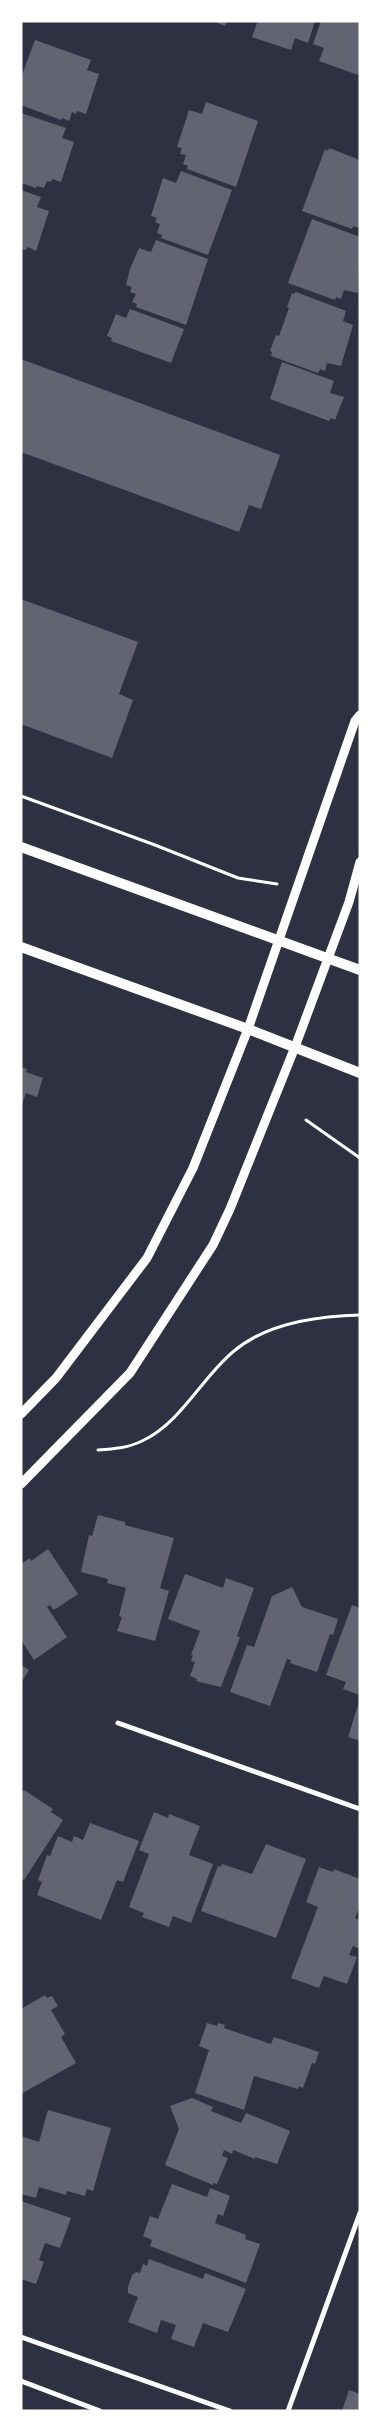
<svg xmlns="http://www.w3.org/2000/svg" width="381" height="2432" font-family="'Exo 2',sans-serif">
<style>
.building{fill:#626471}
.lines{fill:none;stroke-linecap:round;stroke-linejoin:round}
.path{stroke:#fff;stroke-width:3}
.minor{stroke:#fff;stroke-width:5}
.tertiary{stroke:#fff;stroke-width:9}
.secondary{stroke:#fff;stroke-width:10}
</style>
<rect width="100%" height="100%" fill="#2d3142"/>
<path class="building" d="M213,21H227L225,26Z
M252,21H315L308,43L295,38L291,50L252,37L257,23Z
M321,21H360V69L358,75L319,61L324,48L313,44Z
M35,40L91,60L87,70L99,74L86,114L77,111L76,114L72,112L69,121L62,118L61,120L21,105V78Z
M206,102L258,121L236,187L187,169L188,166L183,164L186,155L180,154L182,148L177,147L189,110L202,114Z
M21,113L66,128L62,138L74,142L61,182L52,179L51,182L47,181L44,188L37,186L36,188L21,183Z
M329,148L360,160V223L358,228L353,226L352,229L302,211L325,149L328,151Z
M181,171L232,190L208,255L161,238L162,235L157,233L160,224L155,222L157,218L151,216L163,178L176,183Z
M21,190L41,197L37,207L49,211L36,251L28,247L26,250L21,249Z
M312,219L360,237L358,293L344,290L341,299L336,297L335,300L288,283Z
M156,240L208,259L186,325L136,307L137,304L132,302L136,294L130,292L132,287L126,285L130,269L139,248L151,252Z
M296,292L346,311L343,321L353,325L341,366L327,363L325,371L320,369L318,373L271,356L272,352L270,351L276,335L279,336L289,308L287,307L292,293L294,294Z
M130,309L184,329L171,363L111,341L112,338L107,336L116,314L126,318Z
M21,359L280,455L261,509L249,505L239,532L21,452Z
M282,362L334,381L330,393L344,397L335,420L331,418L329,421L270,399Z
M21,599L138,642L119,694L133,700L112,758L21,724Z
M21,1067L27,1069L26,1072L43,1078L37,1097L26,1093L21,1107Z
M98,1515L125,1522V1525L174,1538L160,1588L169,1591L155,1641L117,1631L122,1617L119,1616L126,1588L107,1583L108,1579L81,1572L89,1535L92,1536Z
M48,1549L78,1594L54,1610L50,1605L47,1607L67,1637L34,1660L21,1640V1564L30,1558L31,1561Z
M185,1574L223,1588L226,1578L254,1588L237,1636L240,1637L221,1687L196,1681L197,1679L190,1676L195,1662L191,1661L193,1655H191L200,1631L168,1619Z
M292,1587L302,1607L338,1619L333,1635L330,1634L317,1672L290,1663L291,1660L287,1659L270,1706L230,1692L247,1645L254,1647L272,1596Z
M352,1605L360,1608V1695L343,1689L346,1682L326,1675Z
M21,1665L29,1670L21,1683Z
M360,1699V1741L348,1737Z
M24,1790L53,1809L51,1812L63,1820L24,1880L21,1878V1793Z
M154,1812L168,1818L169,1814L200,1826L189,1855L213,1864L191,1923L173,1916L169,1927L142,1917L144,1913L129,1907L149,1854L139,1850Z
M90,1823L139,1841L123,1882L117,1880L101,1920L37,1895L42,1882L38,1880L47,1855L50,1856L58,1836L72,1842L74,1836L83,1840Z
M266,1844L306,1859L276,1938L201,1911L218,1866L221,1867L222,1864L252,1874Z
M319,1867L333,1872L334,1869L360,1879V1906L355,1918L360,1920V1949L353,1946L349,1955L357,1957L347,1984L324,1976L319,1988L291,1978L318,1907L306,1902Z
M45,1995L47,1998L52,1996L58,2006L51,2010L65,2034L61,2037L76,2063L21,2094V2009Z
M207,2023L217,2026L218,2023L225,2025L224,2028L271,2044L274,2037L319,2052L315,2064L312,2063L303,2088L299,2086L298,2089L254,2076L244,2110L195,2093L209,2050L199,2046Z
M192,2098L213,2107L211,2111L241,2123L246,2113L290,2131L277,2164L255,2157V2159L233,2150L232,2154L224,2150L222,2156L228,2158L217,2184L213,2183V2185L165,2165L179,2129L170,2106Z
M48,2110L111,2128L93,2191L87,2189L85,2196L67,2191L66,2195L39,2187L36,2198L21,2194V2136L39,2142Z
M172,2184L207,2197L210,2188L230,2196L223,2216L218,2214L215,2223L246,2235L245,2239L260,2244L246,2283L150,2246L152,2240L143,2236L150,2216L158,2219Z
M21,2201L71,2218L60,2248L45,2243L39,2260L44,2262L36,2284L21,2279Z
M149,2259L203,2279L205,2273L246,2289L228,2332L203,2323L194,2347L171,2339L176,2325L161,2320L157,2333L128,2322L138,2297L128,2293V2287L132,2275L136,2272L140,2273L143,2264L147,2266Z
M349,2390L360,2394V2411H342Z"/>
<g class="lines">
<path class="path" d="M21,796L155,845L238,878L277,884
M306,1120L360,1158
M98,1450C113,1449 128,1448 142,1441C181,1423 202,1377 234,1351C267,1323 318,1316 360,1315"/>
<path class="minor" d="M118,1723L360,1809
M21,2337L230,2411
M21,2381L100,2411
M288,2411L360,2213"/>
<path class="tertiary" d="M21,1414L56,1378L147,1258L193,1168L248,1029L355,721L360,715
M21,1484L130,1373L213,1245L230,1209L295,1047L349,902L360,862"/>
<path class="secondary" d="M21,847L360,970
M21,947L248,1029L360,1073"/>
</g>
<rect width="381" height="2432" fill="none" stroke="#ffffff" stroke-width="45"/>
</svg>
